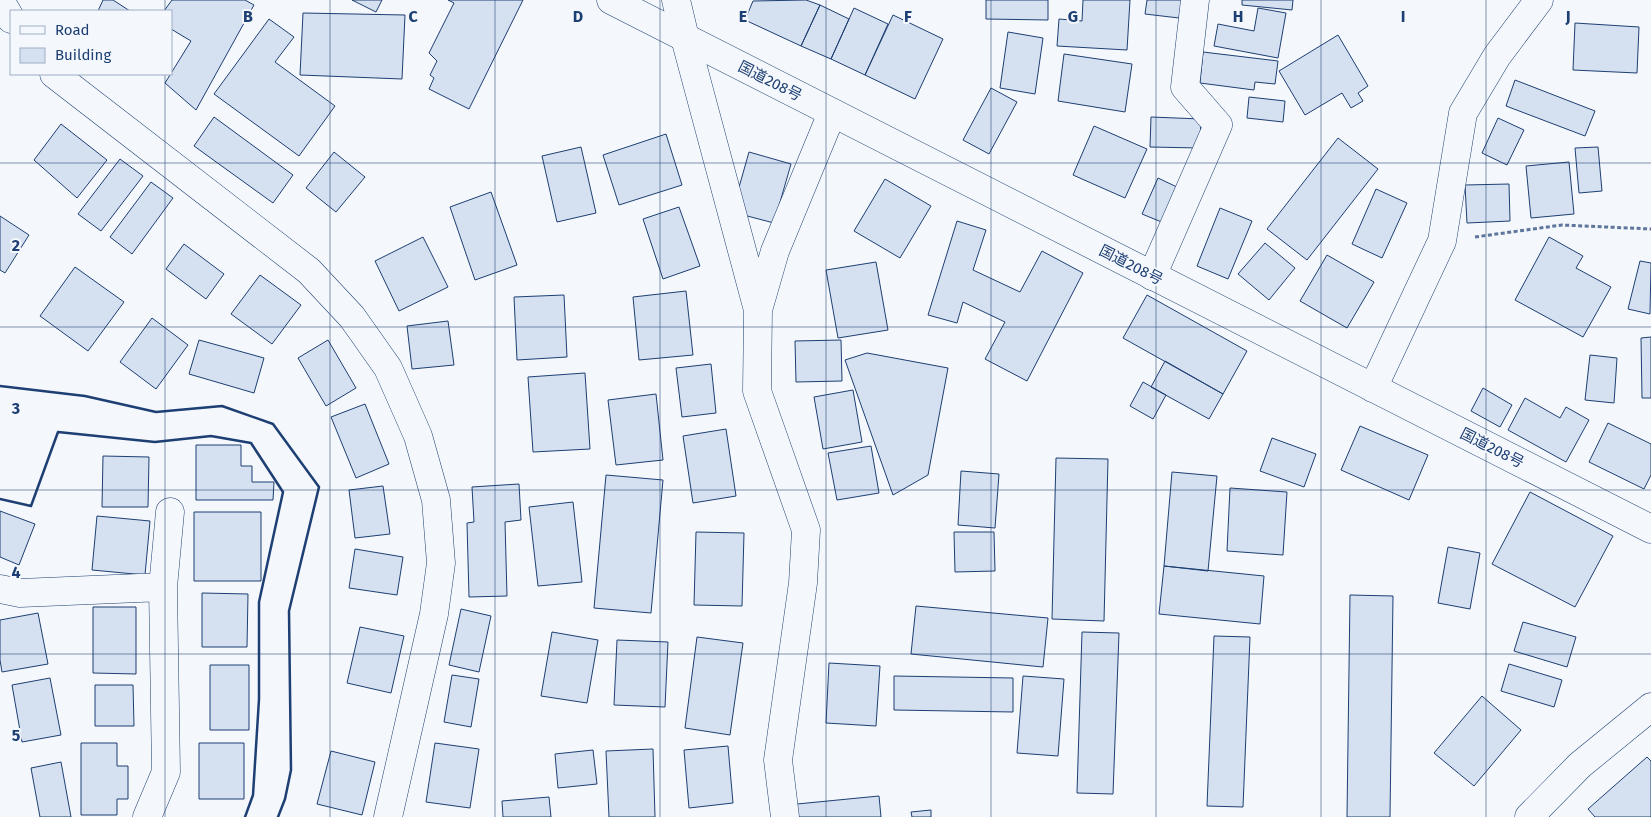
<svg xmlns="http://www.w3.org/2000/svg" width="1651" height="817" font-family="'Fira Sans','Noto Sans JP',sans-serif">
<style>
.building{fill:#d5e0f0;stroke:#1d3f73}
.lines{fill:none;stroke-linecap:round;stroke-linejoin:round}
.minor-casing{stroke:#1d3f73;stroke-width:29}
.trunk-casing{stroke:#1d3f73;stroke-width:29}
.path{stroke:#5e769c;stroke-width:3;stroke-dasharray:4 2.5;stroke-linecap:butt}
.minor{stroke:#f4f7fb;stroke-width:28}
.trunk{stroke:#f4f7fb;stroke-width:28}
.wall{stroke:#1d3f73;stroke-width:2.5}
.grid{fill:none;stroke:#1d3f73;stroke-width:1;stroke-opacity:0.55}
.labels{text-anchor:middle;stroke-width:4;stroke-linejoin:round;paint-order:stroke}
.street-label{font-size:15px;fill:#1d3f73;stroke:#f4f7fb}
.grid-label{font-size:16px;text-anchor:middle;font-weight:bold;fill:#1d3f73;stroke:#f4f7fb;stroke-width:4;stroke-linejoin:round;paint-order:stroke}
</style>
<rect width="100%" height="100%" fill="#f4f7fb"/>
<path class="building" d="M103,0H113L130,11H98Z
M172,0H245L254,5L196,110L165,83L191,41L171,29V11H164Z
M352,0H382L376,12Z
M448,0H523L469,109L429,89L434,78L430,75L437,61L429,53L454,3Z
M806,0L820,5L801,46L745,20L753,1Z
M986,0H1048V20L986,19Z
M1083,0H1130L1127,50L1057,46L1059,19L1082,21Z
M1147,0H1182L1179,18L1145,14Z
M1242,0H1293L1292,10L1242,5Z
M820,5L849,19L831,59L801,46Z
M854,8L888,24L865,75L831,59Z
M1258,8L1286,13L1278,58L1214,46L1218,24L1254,31Z
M303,13L405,15L402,79L300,75Z
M893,15L943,39L915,99L865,75Z
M269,19L294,37L275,62L335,106L299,156L214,94Z
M1575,23L1639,27L1637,73L1573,70Z
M1008,32L1043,38L1035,94L1000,88Z
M1338,35L1368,86L1358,93L1363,101L1351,108L1342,93L1305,115L1279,71Z
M1203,52L1278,61L1275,84L1255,82L1254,90L1200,83Z
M1064,54L1132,64L1125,112L1058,101Z
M1515,80L1595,111L1585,136L1506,106Z
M991,88L1017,102L989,154L963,140Z
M1249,97L1285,101L1283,122L1247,118Z
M214,117L293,175L273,203L194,146Z
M1151,117L1201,119L1200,148L1150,147Z
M1498,118L1524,130L1507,165L1482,153Z
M61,124L107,160L77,198L34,160Z
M1094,126L1147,149L1125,198L1073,175Z
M666,134L682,185L619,205L603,155Z
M1338,138L1378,169L1307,260L1267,229Z
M581,147L596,213L557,222L542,156Z
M1598,147L1602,191L1579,193L1575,148Z
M334,152L365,177L336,212L306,188Z
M749,152L791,164L774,223L732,212Z
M120,159L143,176L101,231L78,214Z
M1569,162L1574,214L1531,218L1526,166Z
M1158,178L1179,188L1164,223L1142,214Z
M885,179L931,206L900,258L854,231Z
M151,182L173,198L132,254L110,237Z
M1509,184L1510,221L1467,223L1465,185Z
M1376,189L1407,203L1382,258L1352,244Z
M491,192L517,265L475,280L450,207Z
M679,207L700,266L663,279L643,219Z
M1220,208L1252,221L1228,279L1197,266Z
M0,216L29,235L5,273L0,270Z
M957,221L986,230L973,270L1020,292L1042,251L1083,273L1027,381L985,359L1005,322L963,302L957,323L928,315Z
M423,237L448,287L399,311L375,261Z
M1549,237L1583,256L1576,268L1611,287L1583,337L1515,300Z
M1265,243L1295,268L1269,300L1238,274Z
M184,244L224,274L206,299L166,269Z
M1327,255L1374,282L1347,328L1300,301Z
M1640,261L1651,263L1650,314L1628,309Z
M876,262L888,330L838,338L826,270Z
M75,267L124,302L88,351L40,316Z
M260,275L301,305L272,344L231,314Z
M686,291L693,355L639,360L633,297Z
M564,295L567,357L517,360L514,297Z
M1147,295L1247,351L1223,394L1123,338Z
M152,318L188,345L156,389L120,362Z
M448,321L454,365L412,369L407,326Z
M1651,337V398H1642L1641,338Z
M199,340L264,358L254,393L189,374Z
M328,340L356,388L326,406L298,358Z
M841,340L842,381L796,382L795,341Z
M867,353L948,368L928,475L893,495L845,360Z
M1590,355L1617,358L1614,403L1585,400Z
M1165,361L1223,394L1209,419L1151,387Z
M711,364L716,413L682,417L676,368Z
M585,373L590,449L533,452L528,377Z
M1143,382L1166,395L1153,419L1130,406Z
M1483,388L1512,405L1500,427L1471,411Z
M853,390L862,442L823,449L814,397Z
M656,394L663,460L616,465L608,400Z
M1525,398L1560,418L1566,407L1589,420L1566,462L1508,430Z
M365,404L389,464L356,478L331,417Z
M1608,423L1651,444V475L1644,489L1589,462Z
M1360,426L1428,455L1409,500L1341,470Z
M726,429L736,496L693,503L683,436Z
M1272,438L1316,454L1304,487L1260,471Z
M196,445H241V466H252V482H274L273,500H196Z
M871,446L879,493L837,500L828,453Z
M103,456L149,457L148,507H102Z
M1056,458L1108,459L1104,621L1052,619Z
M961,471L999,474L995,528L958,525Z
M1172,472L1217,476L1208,571L1164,566Z
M606,475L663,480L651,613L594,608Z
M519,484L521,520L505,522L507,596L469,597L467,523L474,522L472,487Z
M383,486L390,534L355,538L349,490Z
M1230,488L1287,492L1283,555L1227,551Z
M1530,492L1613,536L1575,607L1492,564Z
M573,502L582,582L538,586L529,507Z
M0,511L35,524L19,565L0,557Z
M194,512H261V581H194Z
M97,516L150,521L145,575L92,570Z
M696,532L744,533L742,606L694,605Z
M954,532H994L995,571L955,572Z
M1448,547L1480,553L1470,609L1438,603Z
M355,549L403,557L397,595L349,588Z
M1164,566L1264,576L1260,624L1159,614Z
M202,593L248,594L247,647H202Z
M1350,595L1393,596L1390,817H1347Z
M916,606L1048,618L1043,667L911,654Z
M93,607H136V674L93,673Z
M461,609L491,616L479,672L449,665Z
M38,613L48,664L2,672L0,660V620Z
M1523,622L1576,637L1567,667L1514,651Z
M360,627L404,636L391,693L347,683Z
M552,632L598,640L587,703L541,696Z
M1082,632L1119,633L1113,794L1077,793Z
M1214,636L1250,637L1243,807L1207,806Z
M697,637L743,643L730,735L685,728Z
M617,640L668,642L665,707L614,705Z
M829,663L880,666L876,726L826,723Z
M1509,664L1562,680L1554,707L1501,691Z
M210,665H249V730H210Z
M452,675L479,679L471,727L444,722Z
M894,676L1013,678V712L894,710Z
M1023,676L1064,679L1058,756L1017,753Z
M50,678L61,735L22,742L12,685Z
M95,685H133L134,726H95Z
M1482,696L1521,730L1474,786L1434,753Z
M81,743H117V766H128V799H117V815H81Z
M199,743H244V799H199Z
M435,743L479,749L470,808L426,802Z
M728,746L733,803L689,808L684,750Z
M653,749L655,817H609L606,751Z
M593,750L597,784L558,788L555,754Z
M331,751L375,762L362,815L317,804Z
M1647,757L1651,761V817H1595L1588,809Z
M61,762L71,817H40L31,768Z
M879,796L881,817H798L797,804Z
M549,797L551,817H503L502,801Z
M931,810V817H912L911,812Z"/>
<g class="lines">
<g class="minor-casing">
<path id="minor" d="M0,0L11,19
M676,0L685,38L758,310
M54,74L309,271L352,317L388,368L418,436L436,500L441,563L434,614L388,817
M1152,276L1218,125L1185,87L1195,0
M1373,388L1442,241L1463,113L1497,56L1539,0
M0,589L20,593L163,587
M147,817L166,772L163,587L170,512
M785,817L778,760L803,583L806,530L757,391L758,310L775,251L832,113
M1529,817L1580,765L1651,707"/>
</g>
<g class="trunk-casing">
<path id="trunk" d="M611,0L1651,529"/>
</g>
<path class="path" d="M1475,237L1562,225L1651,229"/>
<use href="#minor" class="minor"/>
<use href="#trunk" class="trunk"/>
<path class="wall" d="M0,386L85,396L156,412L222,406L273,424L319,487L289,611L291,770L285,799L278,817
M0,499L31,506L58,432L155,442L211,436L251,443L283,492L259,602V699L253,795L245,817"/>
</g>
<path class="grid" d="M165,0V11M330,0V817M495,0V817M660,0V817M826,0V817M991,0V817M1156,0V817M1321,0V817M1486,0V817M165,74V817M0,163H1651M0,327H1651M0,490H1651M0,654H1651"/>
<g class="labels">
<g class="street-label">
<text transform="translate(770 81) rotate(27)" y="5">国道208号</text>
<text transform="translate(1131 265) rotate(27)" y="5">国道208号</text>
<text transform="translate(1492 448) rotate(27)" y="5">国道208号</text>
</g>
</g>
<g class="grid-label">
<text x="248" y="22">B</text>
<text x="413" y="22">C</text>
<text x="578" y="22">D</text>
<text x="743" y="22">E</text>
<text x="908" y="22">F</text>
<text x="1073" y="22">G</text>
<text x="1238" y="22">H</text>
<text x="1403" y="22">I</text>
<text x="1568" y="22">J</text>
<text x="16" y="251">2</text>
<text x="16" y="414">3</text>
<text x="16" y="578">4</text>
<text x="16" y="741">5</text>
</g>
<rect x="10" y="10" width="162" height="65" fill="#f4f7fb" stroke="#9eadc5"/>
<rect x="20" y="26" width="25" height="8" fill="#f4f7fb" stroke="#9eadc5"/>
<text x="55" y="35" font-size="15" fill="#1d3f73">Road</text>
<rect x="20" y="48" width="25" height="15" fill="#d5e0f0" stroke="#9eadc5"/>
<text x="55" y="60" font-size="15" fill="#1d3f73">Building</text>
</svg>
